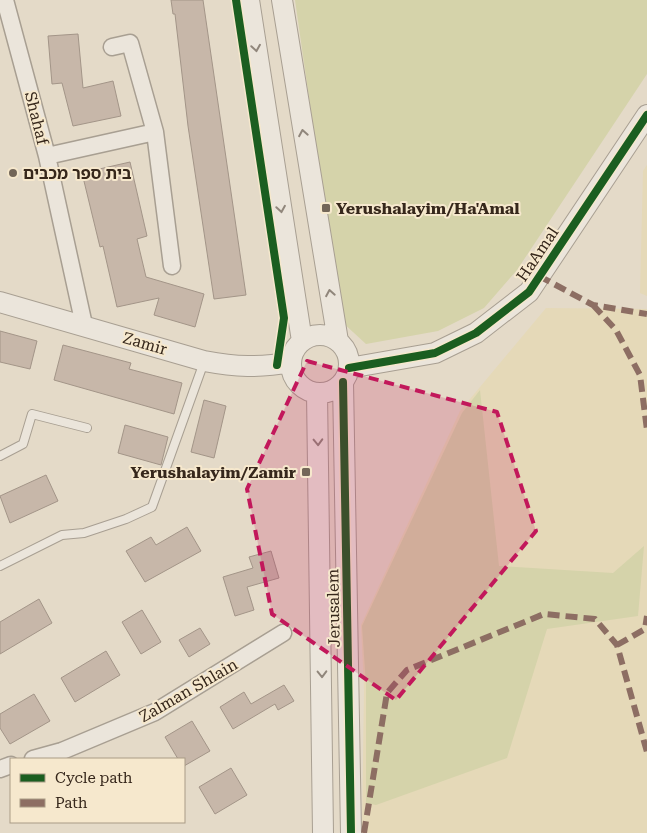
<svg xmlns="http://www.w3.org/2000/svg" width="647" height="833" font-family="'Roboto Serif','Noto Sans Hebrew',serif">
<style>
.farmland{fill:#e5d9b8}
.green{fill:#d5d3aa}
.building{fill:#c7b7a9;stroke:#a39588}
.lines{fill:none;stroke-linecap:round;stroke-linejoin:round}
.service-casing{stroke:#a89f92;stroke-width:10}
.minor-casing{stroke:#a89f92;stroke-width:19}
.tertiary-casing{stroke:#a89f92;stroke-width:22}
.service{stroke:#ebe5db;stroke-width:8}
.minor{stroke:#ebe5db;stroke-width:16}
.tertiary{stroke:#ebe5db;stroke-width:20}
.quiet{stroke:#8d6e63;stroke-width:6;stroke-dasharray:12 6;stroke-linecap:butt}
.cycleway-casing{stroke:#f6e8cd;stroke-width:11}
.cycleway{stroke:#1b5e20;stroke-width:8}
.oneway{stroke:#90867b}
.marked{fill:#c2185b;fill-opacity:0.2;stroke:#c2185b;stroke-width:4;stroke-dasharray:10 6;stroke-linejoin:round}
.poi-dot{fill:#736658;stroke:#f6e8cd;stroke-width:2}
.labels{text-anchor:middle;stroke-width:4;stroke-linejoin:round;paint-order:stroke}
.street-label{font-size:16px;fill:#36271b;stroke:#f6e8cd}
.poi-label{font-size:16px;font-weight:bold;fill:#36271b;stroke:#f6e8cd;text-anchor:start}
</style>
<rect width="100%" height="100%" fill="#e4dac8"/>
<path class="farmland" d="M647,165V296L640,293L643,171Z
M546,308L647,309V833H362L364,689L361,625L460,411Z"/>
<path class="green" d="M295,0H647V74L517,270L484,308L438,331L366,344L341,321Z
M480,390L499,566L613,573L644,546L638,616L547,629L507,758L376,805L366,803V685L362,626L462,413Z"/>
<path class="building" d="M171,0H203L246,295L214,299L188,126L175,14H173Z
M78,34L83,88L113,81L121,116L73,126L62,83L52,84L48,36Z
M130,162L147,236L137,239L146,277L204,294L195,327L154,315L159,298L117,307L103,246L100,247L82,173Z
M0,331L37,341L30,369L0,362Z
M63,345L131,363L129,369L182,383L174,414L54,380Z
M204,400L226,406L214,458L191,452Z
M125,425L168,437L161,465L118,453Z
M46,475L58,501L10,523L0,496Z
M187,527L201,551L145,582L126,551L151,537L156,545Z
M271,551L279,578L247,587L254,610L235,616L223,577L253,568L249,557Z
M39,599L52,623L0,654V622Z
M142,610L161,642L141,654L122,622Z
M200,628L210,644L189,657L179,640Z
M106,651L120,675L75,702L61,678Z
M284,685L294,701L278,710L275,704L233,729L220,707L244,692L251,704Z
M34,694L50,721L10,744L0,728V714Z
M192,721L210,751L184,766V759H178L165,737Z
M231,768L247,795L215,814L199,787Z"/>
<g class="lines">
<g class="service-casing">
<path id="service" d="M0,456L23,444L32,414L87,428
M0,566L62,535L84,533L126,519L152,507L204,362"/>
</g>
<g class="minor-casing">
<path id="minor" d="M5,0L47,156L84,325
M112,47L130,43L155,132L172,266
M47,156L155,132
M33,759L62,751L155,712L283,633
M0,769L11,765"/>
</g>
<g class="tertiary-casing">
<path id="tertiary" d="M249,0L302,341
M282,0L338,341
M0,302L204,361C236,367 259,368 291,362
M291 364a29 29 0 1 1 58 0a29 29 0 1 1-58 0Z
M349,368L435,353L476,333L529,292L647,115
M343,382L351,833
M317,393L323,833"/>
</g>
<use href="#service" class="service"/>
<use href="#minor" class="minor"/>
<use href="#tertiary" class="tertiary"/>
<path class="quiet" d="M539,276L593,305L647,314
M593,305L616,330L640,375L647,430
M617,645L645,629L647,616
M364,833L387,693L407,670L544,614L595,619L617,645L647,752"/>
<g class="cycleway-casing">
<path id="cycleway" d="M236,0L284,318L277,365
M349,368L435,353L476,333L529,292L647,115
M343,382L351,833"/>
</g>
<use href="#cycleway" class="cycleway"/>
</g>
<defs><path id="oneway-chevron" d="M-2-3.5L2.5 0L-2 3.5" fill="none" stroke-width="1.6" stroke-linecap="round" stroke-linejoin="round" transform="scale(1.25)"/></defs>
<g class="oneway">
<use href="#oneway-chevron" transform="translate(256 48) rotate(81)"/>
<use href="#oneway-chevron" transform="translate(303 133) rotate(-100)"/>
<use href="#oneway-chevron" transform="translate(281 209) rotate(81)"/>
<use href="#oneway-chevron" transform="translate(330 293) rotate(-100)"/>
<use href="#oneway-chevron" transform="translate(318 442) rotate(88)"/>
<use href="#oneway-chevron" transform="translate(322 674) rotate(89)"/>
</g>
<path class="marked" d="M307,361L497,412L536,531L396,700L272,614L247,489Z"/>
<g class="poi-dot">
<circle cx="13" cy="173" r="5"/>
<rect x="321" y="203" width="10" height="10" rx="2.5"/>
<rect x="301" y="467" width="10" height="10" rx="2.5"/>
</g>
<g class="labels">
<g class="street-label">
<text transform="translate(37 118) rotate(76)" y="6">Shahaf</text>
<text transform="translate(537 254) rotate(-56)" y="6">HaAmal</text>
<text transform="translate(145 343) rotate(16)" y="6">Zamir</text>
<text transform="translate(333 608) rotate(-91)" y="6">Jerusalem</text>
<text transform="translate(188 690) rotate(-30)" y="6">Zalman Shlain</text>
</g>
<g class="poi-label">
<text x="23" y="179">בית ספר מכבים</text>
<text x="336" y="214">Yerushalayim/Ha'Amal</text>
<text x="296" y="478" text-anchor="end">Yerushalayim/Zamir</text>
</g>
</g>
<rect x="10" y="758" width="175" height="65" fill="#f6e8cd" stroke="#a99b86"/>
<rect x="20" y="774" width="25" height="8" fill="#1b5e20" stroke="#a99b86"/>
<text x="55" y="783" font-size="15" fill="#36271b">Cycle path</text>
<rect x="20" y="799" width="25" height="8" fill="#8d6e63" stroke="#a99b86"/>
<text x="55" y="808" font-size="15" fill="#36271b">Path</text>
</svg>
